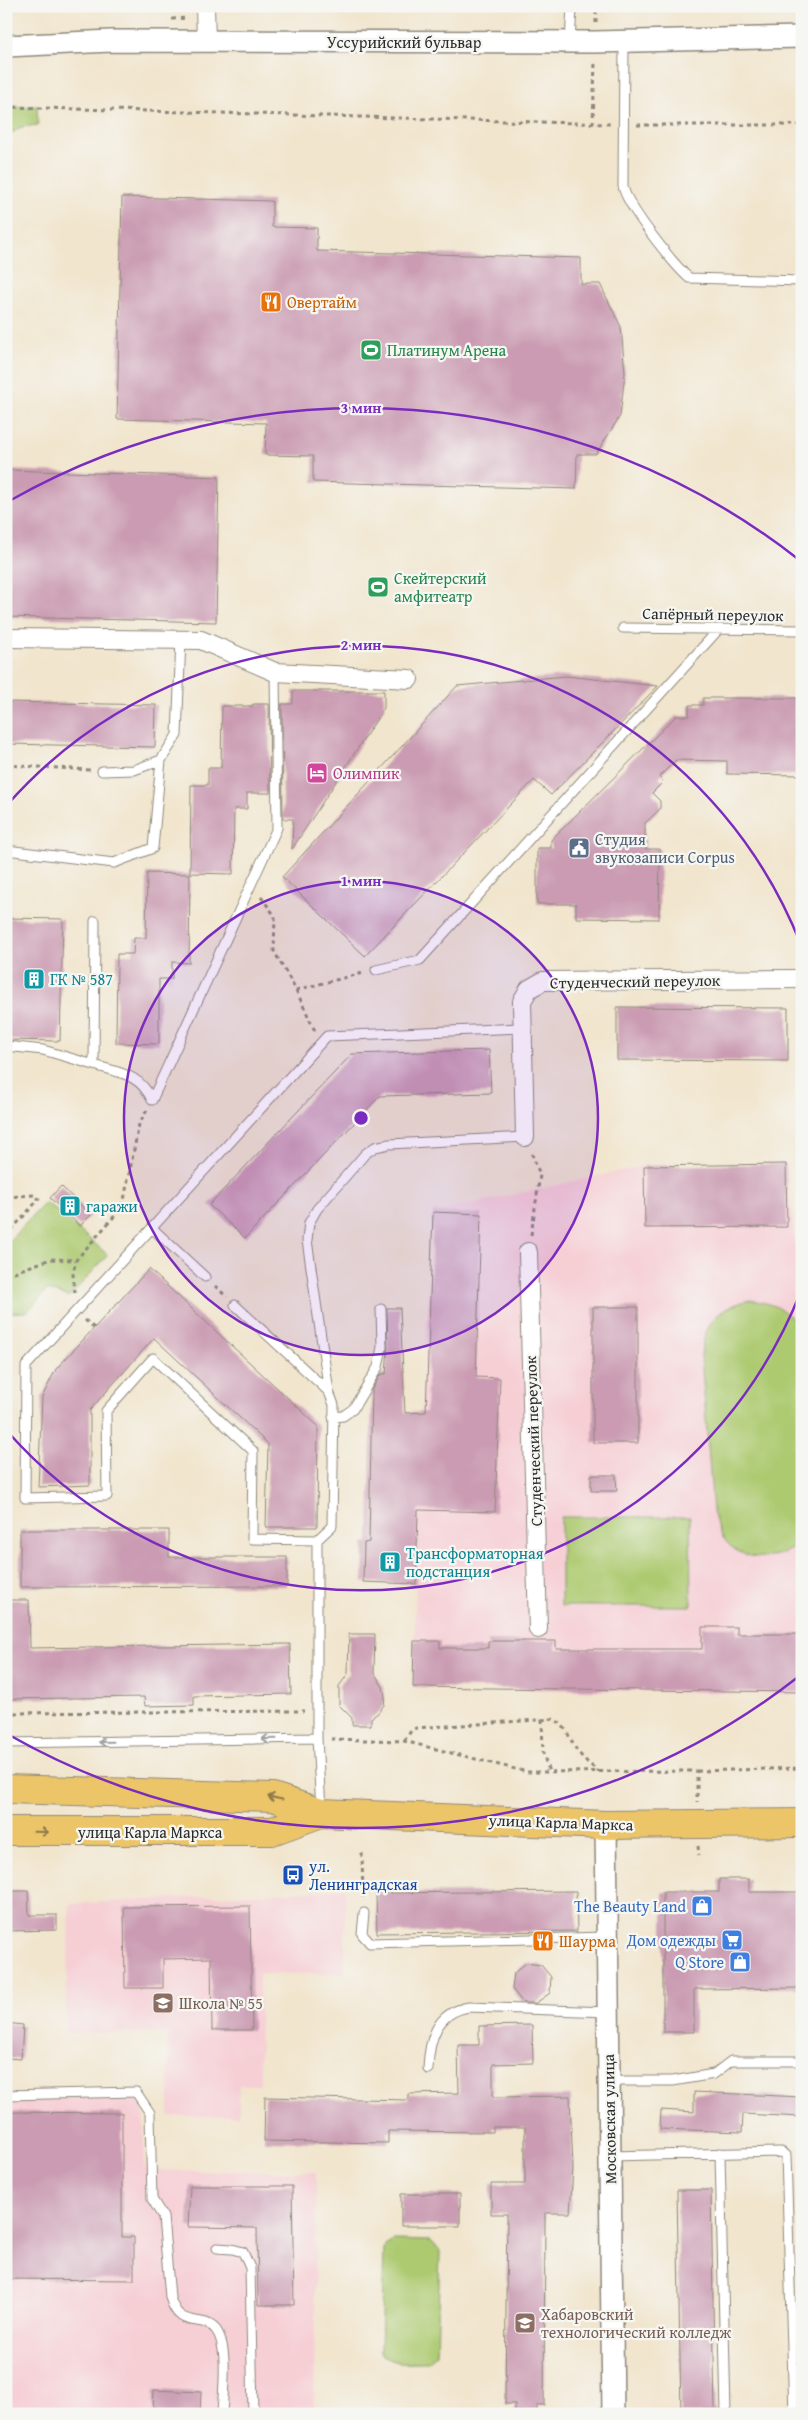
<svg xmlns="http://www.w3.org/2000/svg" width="808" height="2420" font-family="'Gentium Book Plus',serif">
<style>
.built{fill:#f6cfd5}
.green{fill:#adca71;stroke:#6c7a4e}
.building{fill:#ca9bb2}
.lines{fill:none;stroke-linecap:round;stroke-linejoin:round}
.service-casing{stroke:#8e887c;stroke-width:11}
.minor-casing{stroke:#8e887c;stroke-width:20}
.tertiary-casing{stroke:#8e887c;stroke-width:24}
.primary-casing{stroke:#8e887c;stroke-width:30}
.path{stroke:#8e887c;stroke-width:3;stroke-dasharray:4 4;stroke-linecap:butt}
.service{stroke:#fff;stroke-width:9}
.minor{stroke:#fff;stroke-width:18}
.tertiary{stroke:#fff;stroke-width:21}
.primary{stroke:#edc569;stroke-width:28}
.oneway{stroke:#a0a0a0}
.oneway2{stroke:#8c784a}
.ring{fill:none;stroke:#7b2cbf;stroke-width:2.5}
.labels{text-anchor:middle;stroke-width:4.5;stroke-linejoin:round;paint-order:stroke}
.street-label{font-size:16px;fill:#2b2b2b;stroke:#f6f6f2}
.food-label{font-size:16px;fill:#c56008;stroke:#f6f6f2;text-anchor:start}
.leisure-label{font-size:16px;fill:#27864d;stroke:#f6f6f2;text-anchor:start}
.hotel-label{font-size:16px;fill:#b23c85;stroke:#f6f6f2;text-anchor:start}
.service-label{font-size:16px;fill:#4e5e75;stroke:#f6f6f2;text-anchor:start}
.culture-label{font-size:16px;fill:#0d838f;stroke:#f6f6f2;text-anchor:start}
.transit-label{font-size:16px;fill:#164399;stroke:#f6f6f2;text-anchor:start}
.shop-label{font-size:16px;fill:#366cbe;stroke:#f6f6f2;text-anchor:end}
.education-label{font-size:16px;fill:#785e54;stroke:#f6f6f2;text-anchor:start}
.centre{fill:#7b2cbf;stroke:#f6f6f2;stroke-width:2.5}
.ring-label{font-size:15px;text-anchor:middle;font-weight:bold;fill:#7b2cbf;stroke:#f6f6f2;stroke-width:4.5;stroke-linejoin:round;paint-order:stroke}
</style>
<rect width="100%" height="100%" fill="#f6f6f2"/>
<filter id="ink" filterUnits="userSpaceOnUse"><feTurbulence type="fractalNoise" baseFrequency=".02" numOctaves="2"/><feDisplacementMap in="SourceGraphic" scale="10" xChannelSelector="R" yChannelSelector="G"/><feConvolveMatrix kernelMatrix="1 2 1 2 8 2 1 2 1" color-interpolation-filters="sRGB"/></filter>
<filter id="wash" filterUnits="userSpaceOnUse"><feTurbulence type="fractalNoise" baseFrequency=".0096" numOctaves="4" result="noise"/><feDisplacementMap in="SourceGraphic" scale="20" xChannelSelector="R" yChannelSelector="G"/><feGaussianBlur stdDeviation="1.12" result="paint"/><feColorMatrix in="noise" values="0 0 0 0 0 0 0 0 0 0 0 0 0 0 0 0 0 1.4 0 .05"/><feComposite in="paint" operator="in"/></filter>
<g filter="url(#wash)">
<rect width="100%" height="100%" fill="#f1e5cd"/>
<path class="built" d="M786,1164L802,1302V1695L413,1687L419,1452L433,1212L644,1166Z
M345,1889V1973L259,1974L260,2085H239V2116H169L168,2033H65L70,1904Z
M143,2095L145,2170L316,2172L314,2414H6V2098Z"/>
<path class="green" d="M37,106L38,125L21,127L6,137V107Z
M46,1202L108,1255L69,1297L47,1290L27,1312L6,1313V1244Z
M749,1300C775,1303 794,1311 802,1339V1542C775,1563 735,1565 719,1530C716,1524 715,1517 713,1511L701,1355C705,1322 716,1309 749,1300Z
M561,1517H690L691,1606H561Z
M393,2240L431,2241L440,2251L437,2354L428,2362C414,2361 387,2367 381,2351L384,2250L385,2245Z"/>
<g id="blocks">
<path class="building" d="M122,197L272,201V227L317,228V251L581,258V284H600L621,327L625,373L620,416L596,454H577L576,489L313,482V456L265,455L266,423L117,419Z
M6,470L219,477L216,622L6,617Z
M566,676L658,686L551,795L534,780L365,956L282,877L457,686Z
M293,691H384V708L292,849L293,819H283L282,704H293Z
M703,698H797V705H802V775L727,774V761L676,760L659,777L663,782L652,793L660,801V809L645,823V849H660L659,919L576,918V904H537V848H551V840L676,716H689V705H703Z
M6,702L156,705L155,747L6,744Z
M253,704H269L270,793H247V809H234L233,874L190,873L191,785H208V768H221L222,706H253Z
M147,873L190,874L189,963L172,962V979H159V1044L116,1043L117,954H133L134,938H146Z
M6,918L63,919L60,1041L6,1040Z
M617,1007L788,1008V1061L617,1060Z
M489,1050L491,1093L380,1096L245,1238L209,1205L352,1054Z
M786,1164L787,1227L645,1228L644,1166Z
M61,1186L91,1215L80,1226L50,1198Z
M433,1212L481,1214L476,1377L500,1378L495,1512L418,1510L416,1584L363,1582L364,1543L369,1542L372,1389L381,1374H386L388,1347L387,1308H400L405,1413L426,1412Z
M149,1269L318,1426L317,1527H266L268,1444L154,1338L90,1410V1485L38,1487L42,1397L56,1369Z
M593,1307H638V1443H593Z
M591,1475H616L617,1491H591Z
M20,1530H169V1557H287V1586L20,1587Z
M6,1600H29L30,1648L290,1644L291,1694L194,1696V1705L145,1706L144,1697L6,1699Z
M702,1627H737V1634H802V1692L413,1687L414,1641H440V1648H488V1641H556V1649H702Z
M349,1634H375L374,1672L383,1687L385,1696L384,1705L378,1713L371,1718V1725H352V1718L339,1705V1686L348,1674Z
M719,1879H749V1892H802V1988L694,1989V2032H663V1892H719Z
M6,1891H28L29,1915H57V1930L6,1931Z
M576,1891L577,1931L377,1933L376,1893Z
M250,1906L252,2030H212L211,1958L163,1959V1988H125L124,1907Z
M526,1963L541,1965L551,1977L550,1993L536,2003H523L512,1989L514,1973Z
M6,2023L23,2025L21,2059L6,2058Z
M532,2025L533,2063L493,2064V2097L570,2096L573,2169L570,2213H545L544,2405H537V2414H515V2404H505L507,2214H491V2184H525V2127H493V2132L388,2131V2143L264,2141L265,2097L408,2100V2094L459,2093L458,2045H479V2026Z
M694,2092L802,2097V2117L743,2114L742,2132L660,2129L661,2110L694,2112Z
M6,2112L122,2113V2237H134V2280L6,2279Z
M190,2186H292L294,2305H258L257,2228L188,2227Z
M677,2190H711L715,2414H681Z
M401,2194H460V2226H401Z
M154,2390L201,2392L200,2414L153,2413Z"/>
</g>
</g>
<g filter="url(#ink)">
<use href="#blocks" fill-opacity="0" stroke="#8e887c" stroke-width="1"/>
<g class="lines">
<g class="service-casing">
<path id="service" d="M570,42L572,6
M624,42L623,186C626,205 674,265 689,278L802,281
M623,628L802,630
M102,771L134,770L161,760L177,735L181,640
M6,850L114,863L153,848L161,760
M95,921L94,1065C120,1073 140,1074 152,1100
M376,970L420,960L719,629
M6,1046L43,1050L94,1065
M152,1100L277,828L275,672
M152,1228L205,1277
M235,1305L329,1392L334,1405L332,1526L317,1540V1738L321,1810
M329,1392L307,1240L309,1223L317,1209L365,1154L375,1147L389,1144L525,1137
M333,1417L343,1416L353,1409L378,1367L382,1347L381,1309
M317,1540L252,1539L253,1451L153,1358L106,1411L107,1496L25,1498L26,1366L327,1036L522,1028
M6,1743L317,1738
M364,1913L362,1934L370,1943L607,1937
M428,2069C429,2040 436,2012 469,2007L608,2012
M609,2081H673L714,2074L731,2061H799
M6,2095L136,2092L150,2113L152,2199L163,2217L170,2297C179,2332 203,2313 216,2330C229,2347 223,2392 222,2414
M720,2153L726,2414
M610,2156L781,2152L786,2155L794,2414
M217,2248L232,2249L243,2252L250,2268L253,2414"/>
</g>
<g class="minor-casing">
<path id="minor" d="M205,6L206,41
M6,638L201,640L275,672L409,679
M525,1137L522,1001L529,989L543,981L802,979
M528,1252L538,1629"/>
</g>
<g class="tertiary-casing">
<path id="tertiary" d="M6,46L111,41L595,42L802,37
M606,1825L613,2414"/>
</g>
<g class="primary-casing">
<path id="primary" d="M6,1789L273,1797L321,1813L606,1825L802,1823
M6,1831H272L321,1813"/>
</g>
<path class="path" d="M172,19L188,18
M596,23V6
M6,107L611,124
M593,124L595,62
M637,125H802
M6,765L90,770
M261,897L275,916L274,951L296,990L315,1031
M296,990L363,973
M6,1197L34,1195L39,1199L6,1236
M531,1235L540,1175L532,1154
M6,1275L51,1259L76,1260
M215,1286L227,1297
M75,1293L73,1274L76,1260L118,1212L124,1200L139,1124L147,1110
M85,1320L94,1328
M6,1713L304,1711
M542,1719L543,1753L549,1772
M331,1739L404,1741L527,1772L697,1771V1802
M404,1741L411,1731L416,1728L553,1719C568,1725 569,1741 579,1753C585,1761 592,1766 599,1772
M697,1771L802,1768
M698,1846L699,1855
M362,1853L363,1900"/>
<use href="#service" class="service"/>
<use href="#minor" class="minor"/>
<use href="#tertiary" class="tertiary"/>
<use href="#primary" class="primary"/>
</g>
<defs><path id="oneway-shaft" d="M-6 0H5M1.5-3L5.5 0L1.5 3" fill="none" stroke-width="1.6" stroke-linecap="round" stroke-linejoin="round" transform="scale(1.25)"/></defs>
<g class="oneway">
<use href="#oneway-shaft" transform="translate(269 1739) rotate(179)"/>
<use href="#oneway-shaft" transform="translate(106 1742) rotate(179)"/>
</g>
<g class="oneway2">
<use href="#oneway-shaft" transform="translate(275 1798) rotate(-168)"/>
<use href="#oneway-shaft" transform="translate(41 1832) rotate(1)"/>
</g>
</g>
<circle cx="361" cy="1118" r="237" fill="#7b2cbf" fill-opacity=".12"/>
<g class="ring">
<circle cx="361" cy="1118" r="237"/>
<path d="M801 1291A473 473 0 0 1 7 1431M7 805A473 473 0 0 1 801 945"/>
<path d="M798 1677A710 710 0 0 1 11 1736M11 500A710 710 0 0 1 798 559"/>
</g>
<defs>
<g id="restaurant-square" transform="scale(1.125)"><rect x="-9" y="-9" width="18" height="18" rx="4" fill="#e8710a" stroke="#f6f6f2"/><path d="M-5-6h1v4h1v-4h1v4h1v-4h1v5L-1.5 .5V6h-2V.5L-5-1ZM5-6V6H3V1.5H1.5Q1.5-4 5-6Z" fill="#fff"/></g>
<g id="stadium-square" transform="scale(1.125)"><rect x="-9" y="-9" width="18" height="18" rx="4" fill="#2e9e5b" stroke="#f6f6f2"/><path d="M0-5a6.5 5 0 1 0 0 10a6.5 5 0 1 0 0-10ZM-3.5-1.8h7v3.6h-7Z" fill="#fff"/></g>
<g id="hotel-square" transform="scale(1.125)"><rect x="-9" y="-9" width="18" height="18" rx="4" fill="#d1479c" stroke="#f6f6f2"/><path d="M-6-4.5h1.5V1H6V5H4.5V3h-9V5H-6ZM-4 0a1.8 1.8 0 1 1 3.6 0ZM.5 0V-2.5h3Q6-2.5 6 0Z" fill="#fff"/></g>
<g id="civic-square" transform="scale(1.125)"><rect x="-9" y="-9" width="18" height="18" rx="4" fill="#5c6f8a" stroke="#f6f6f2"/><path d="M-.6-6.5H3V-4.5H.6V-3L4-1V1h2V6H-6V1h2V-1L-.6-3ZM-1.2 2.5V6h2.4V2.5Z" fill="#fff"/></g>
<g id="building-square" transform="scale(1.125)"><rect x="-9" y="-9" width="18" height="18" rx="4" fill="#0f9aa8" stroke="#f6f6f2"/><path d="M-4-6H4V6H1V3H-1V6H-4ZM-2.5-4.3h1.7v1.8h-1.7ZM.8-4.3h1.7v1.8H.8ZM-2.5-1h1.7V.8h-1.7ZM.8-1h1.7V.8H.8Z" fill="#fff"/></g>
<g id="bus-square" transform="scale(1.125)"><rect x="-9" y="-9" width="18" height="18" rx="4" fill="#1a4fb4" stroke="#f6f6f2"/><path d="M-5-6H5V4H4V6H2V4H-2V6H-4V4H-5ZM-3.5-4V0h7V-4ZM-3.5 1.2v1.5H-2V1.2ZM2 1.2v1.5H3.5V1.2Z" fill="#fff"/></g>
<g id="shop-square" transform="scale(1.125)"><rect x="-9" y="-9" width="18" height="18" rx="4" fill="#3f7fe0" stroke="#f6f6f2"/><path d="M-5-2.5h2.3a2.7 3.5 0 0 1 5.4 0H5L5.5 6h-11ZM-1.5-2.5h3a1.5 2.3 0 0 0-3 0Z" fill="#fff"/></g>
<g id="supermarket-square" transform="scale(1.125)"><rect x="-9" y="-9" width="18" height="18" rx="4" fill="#3f7fe0" stroke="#f6f6f2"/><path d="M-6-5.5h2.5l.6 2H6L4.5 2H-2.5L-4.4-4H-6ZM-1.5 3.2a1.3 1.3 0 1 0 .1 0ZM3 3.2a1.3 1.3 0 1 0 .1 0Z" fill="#fff"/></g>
<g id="school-square" transform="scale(1.125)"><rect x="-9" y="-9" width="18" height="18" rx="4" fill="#8d6e63" stroke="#f6f6f2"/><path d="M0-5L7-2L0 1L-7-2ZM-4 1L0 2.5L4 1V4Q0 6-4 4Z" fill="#fff"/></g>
<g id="university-square" transform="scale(1.125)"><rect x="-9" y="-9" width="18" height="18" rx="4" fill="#8d6e63" stroke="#f6f6f2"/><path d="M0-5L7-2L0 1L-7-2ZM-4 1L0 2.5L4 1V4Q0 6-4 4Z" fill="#fff"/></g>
</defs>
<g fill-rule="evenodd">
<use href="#restaurant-square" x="271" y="302"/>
<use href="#stadium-square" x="371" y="350"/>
<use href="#stadium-square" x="378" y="587"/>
<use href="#hotel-square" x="317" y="773"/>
<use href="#civic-square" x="579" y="848"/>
<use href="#building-square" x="34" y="979"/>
<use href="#building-square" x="70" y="1206"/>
<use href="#building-square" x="390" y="1562"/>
<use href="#bus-square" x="293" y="1875"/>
<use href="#shop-square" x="702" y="1906"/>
<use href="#supermarket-square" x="732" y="1940"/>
<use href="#restaurant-square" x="543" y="1941"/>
<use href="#shop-square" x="740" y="1962"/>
<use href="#school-square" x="163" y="2003"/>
<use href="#university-square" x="525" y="2323"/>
</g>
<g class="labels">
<g class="street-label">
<text x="404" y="48">Уссурийский бульвар</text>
<text transform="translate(713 614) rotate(1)" y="6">Сапёрный переулок</text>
<text transform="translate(635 981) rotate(-1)" y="6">Студенческий переулок</text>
<text transform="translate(533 1441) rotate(-92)" y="6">Студенческий переулок</text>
<text transform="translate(561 1822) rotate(2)" y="6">улица Карла Маркса</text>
<text x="150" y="1838">улица Карла Маркса</text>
<text transform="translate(609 2119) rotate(-91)" y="6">Московская улица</text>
</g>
<g class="food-label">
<text x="287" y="308">Овертайм</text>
<text x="559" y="1947">Шаурма</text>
</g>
<g class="leisure-label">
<text x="387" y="356">Платинум Арена</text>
<text x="394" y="584">Скейтерский<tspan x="394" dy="18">амфитеатр</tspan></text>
</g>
<g class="hotel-label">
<text x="333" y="779">Олимпик</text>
</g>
<g class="service-label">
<text x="595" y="845">Студия<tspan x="595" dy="18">звукозаписи Corpus</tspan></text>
</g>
<g class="culture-label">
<text x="50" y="985">ГК № 587</text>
<text x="86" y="1212">гаражи</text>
<text x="406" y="1559">Трансформаторная<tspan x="406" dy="18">подстанция</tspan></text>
</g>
<g class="transit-label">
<text x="309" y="1872">ул.<tspan x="309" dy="18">Ленинградская</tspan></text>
</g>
<g class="shop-label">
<text x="686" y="1912">The Beauty Land</text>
<text x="716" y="1946">Дом одежды</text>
<text x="724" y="1968">Q Store</text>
</g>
<g class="education-label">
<text x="179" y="2009">Школа № 55</text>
<text x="541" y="2320">Хабаровский<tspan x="541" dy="18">технологический колледж</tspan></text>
</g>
</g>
<circle cx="361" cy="1118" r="8" class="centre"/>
<g class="ring-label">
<text x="361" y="413">3 мин</text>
<text x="361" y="650">2 мин</text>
<text x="361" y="886">1 мин</text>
</g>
<rect width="808" height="2420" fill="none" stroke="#f6f6f2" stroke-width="25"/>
</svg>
